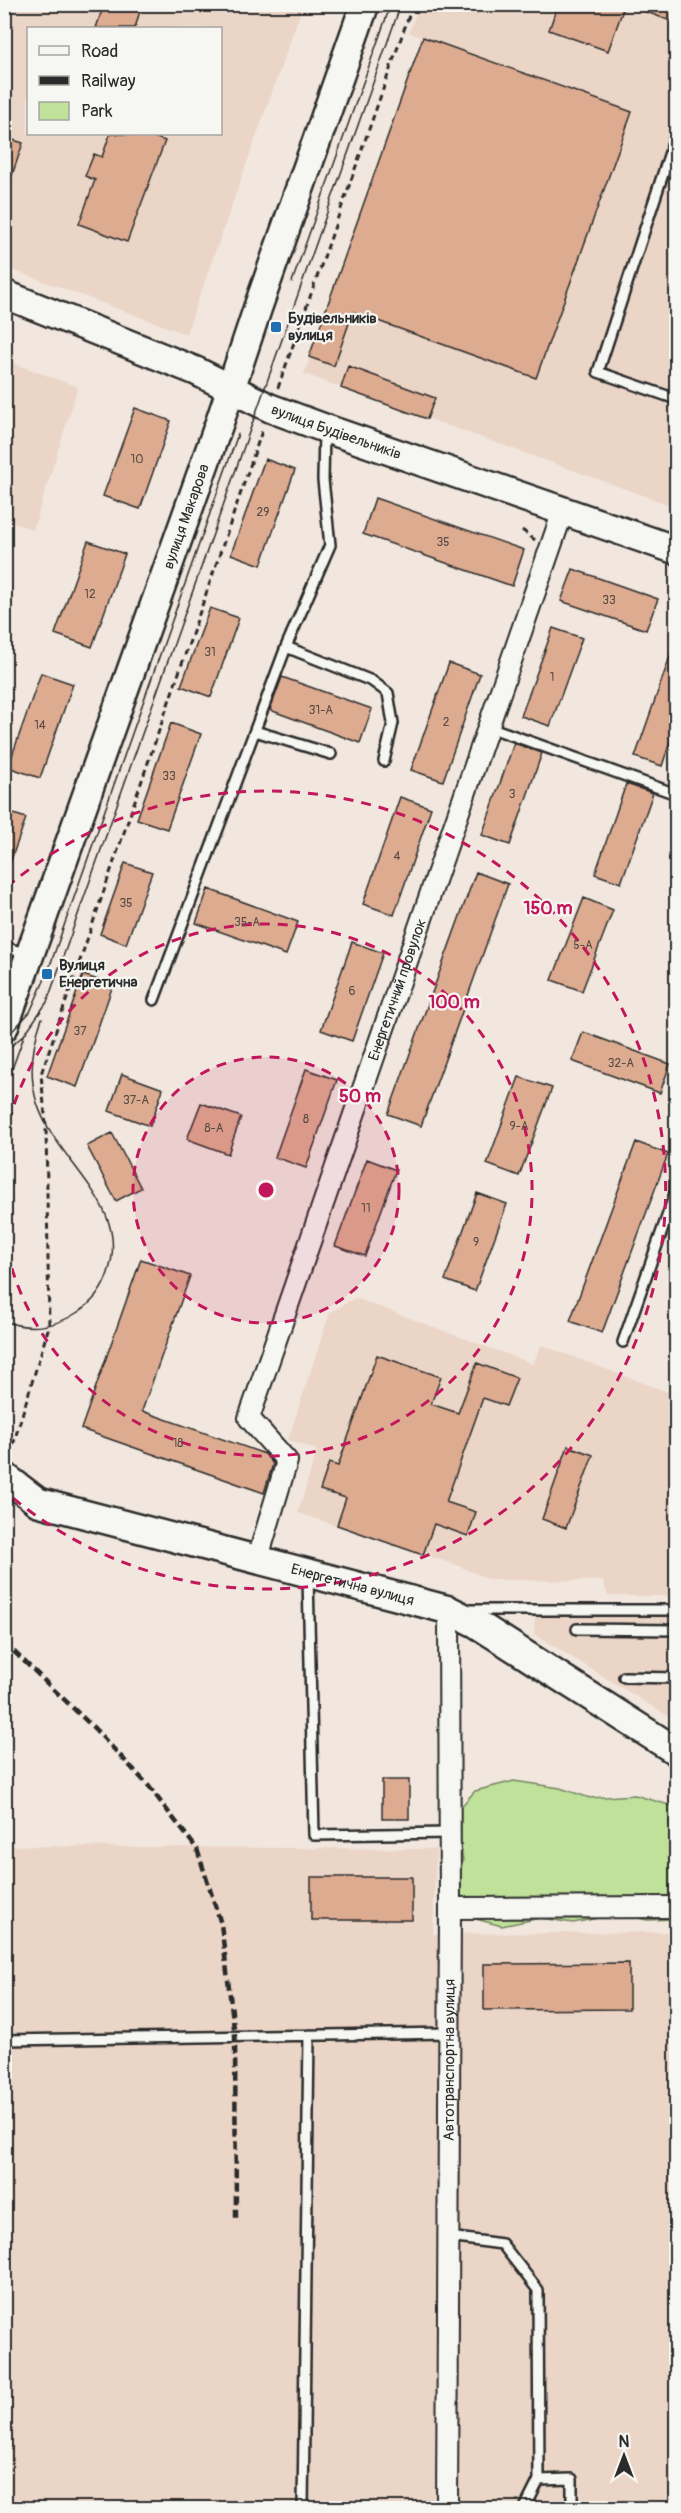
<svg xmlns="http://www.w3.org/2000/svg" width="681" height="2513" font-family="Pangolin,sans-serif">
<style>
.built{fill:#ebd5c7;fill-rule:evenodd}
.green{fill:#bfe19a;stroke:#758662;stroke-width:1.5}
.building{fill:#ddab90;stroke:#2b2b2b;stroke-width:1.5}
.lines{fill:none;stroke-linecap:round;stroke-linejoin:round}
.lane-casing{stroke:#2b2b2b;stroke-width:14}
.street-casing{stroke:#2b2b2b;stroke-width:24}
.secondary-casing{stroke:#2b2b2b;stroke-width:32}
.path{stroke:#2b2b2b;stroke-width:3;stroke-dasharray:6 4.5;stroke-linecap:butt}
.lane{stroke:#f6f6f2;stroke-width:9}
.street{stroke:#f6f6f2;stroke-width:20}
.secondary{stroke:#f6f6f2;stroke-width:27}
.tram{stroke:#2b2b2b;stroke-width:1.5}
.rail{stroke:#2b2b2b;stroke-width:4.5;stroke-dasharray:9 4.5;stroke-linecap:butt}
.ring{fill:none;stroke:#c2185b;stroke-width:3;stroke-dasharray:10 8}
.poi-dot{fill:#1f6fb2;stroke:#f6f6f2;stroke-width:2}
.labels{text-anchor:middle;stroke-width:4.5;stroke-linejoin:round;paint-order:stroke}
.number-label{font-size:12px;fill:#584b44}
.poi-label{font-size:15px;font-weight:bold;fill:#2b2b2b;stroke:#f6f6f2;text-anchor:start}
.street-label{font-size:15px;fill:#2b2b2b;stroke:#f6f6f2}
.centre{fill:#c2185b;stroke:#f6f6f2;stroke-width:3}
.ring-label{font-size:18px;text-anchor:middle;font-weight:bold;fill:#c2185b;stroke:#f6f6f2;stroke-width:4.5;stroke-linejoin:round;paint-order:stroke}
</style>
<rect width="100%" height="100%" fill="#f1e7de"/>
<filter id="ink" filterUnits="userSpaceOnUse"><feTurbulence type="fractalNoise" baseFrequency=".0167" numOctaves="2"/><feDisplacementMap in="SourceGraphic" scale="12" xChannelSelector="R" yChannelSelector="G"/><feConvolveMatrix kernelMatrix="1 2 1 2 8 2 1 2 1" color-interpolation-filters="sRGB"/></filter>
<g filter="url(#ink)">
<path class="built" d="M4,5H303L186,334L5,267ZM28,28H220V134H28Z
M419,5H676V507L304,374L423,38L409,32Z
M5,360L78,387L33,530L5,519Z
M355,1298L533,1364L541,1345L676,1395V1572L668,1596H608L603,1581L490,1580L459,1566L298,1513L317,1450L288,1440L330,1312Z
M535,1616L676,1617V1721L534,1634Z
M5,1846L436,1849L433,1934L676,1932V2508H5Z"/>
<path class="green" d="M514,1781L560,1788L590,1798L635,1795L676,1807V1919L647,1920L619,1914L573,1923L540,1918L502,1926L476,1919L459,1901V1879L463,1859L458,1837V1810L475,1791Z"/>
<path class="building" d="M104,4H142L135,28H96Z
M558,4H625L608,51L549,30Z
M630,4H676V23L630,6Z
M423,37L632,112L536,378L353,312L334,366L309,357Z
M110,134H146L165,141L127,242L79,224L95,180L85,176L94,154L102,157Z
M4,137L23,143L7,190L4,189Z
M348,366L435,398L427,419L341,388Z
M135,408L171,421L140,509L103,496Z
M265,459L295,470L261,565L231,554Z
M375,498L524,550L512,586L363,534Z
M88,541L125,554L92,647L55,634Z
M573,569L658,599L646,630L561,601Z
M210,608L239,618L211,697L181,686Z
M553,628L582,638L550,726L521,716Z
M674,645H676V724L662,766L635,757Z
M449,663L480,674L443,781L411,770Z
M41,673L73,684L40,778L8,767Z
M282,677L372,709L360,743L270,710Z
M171,723L201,734L167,829L137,819Z
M514,743L542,753L510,845L482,835Z
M626,784L653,793L621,883L595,874Z
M400,797L431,808L394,915L363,904Z
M4,811L26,818L6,874H4Z
M125,863L152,872L126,944L100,934Z
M476,872L508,884L421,1126L388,1114Z
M208,889L298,922L286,955L196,923Z
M584,898L613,910L582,991L552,980Z
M352,942L383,953L352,1041L321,1030Z
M83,975L113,985L77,1087L47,1076Z
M583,1032L670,1064L660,1093L572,1061Z
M306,1069L337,1080L306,1168L275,1157Z
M122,1074L163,1089L150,1126L109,1111Z
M519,1077L552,1088L519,1176L487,1164Z
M201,1103L241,1117L228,1154L187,1139Z
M112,1133L141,1188L116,1201L87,1146Z
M636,1142L668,1154L602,1333L570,1321Z
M367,1159L396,1170L365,1256L335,1246Z
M477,1193L507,1204L475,1291L445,1280Z
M141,1259L190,1276L142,1411L265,1454L273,1464L264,1493L81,1429Z
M377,1355L441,1377L431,1404L458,1413L477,1363L517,1378L506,1406L483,1398L446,1502L476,1512L468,1536L434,1524L423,1555L337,1525L346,1498L320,1490L329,1463L338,1466Z
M568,1446L593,1455L566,1528L542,1519Z
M382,1780H409V1819H382Z
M311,1877H412V1920H311Z
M629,1963V2009L484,2010V1964Z"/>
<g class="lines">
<g class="lane-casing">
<path id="lane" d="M676,134L598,372L676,399
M286,647L372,681L388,693L393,723L384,761
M489,727L676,794
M255,731L331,754
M4,947L28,954
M154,1000L286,647L330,545L323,480L324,431
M623,1342L676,1191
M308,1577L314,1835L450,1833
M469,1610H676
M577,1629L676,1630
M624,1677L676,1678
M4,2040L450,2033
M449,2237L502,2244L538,2290L539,2480L525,2508
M539,2480L572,2479V2508
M303,2508L309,2035"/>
</g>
<g class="street-casing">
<g id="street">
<path id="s1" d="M257,1561L287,1461L249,1418L563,511"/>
<path d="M450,1908L676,1907"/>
<path id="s2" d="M447,2508L450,1908L449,1610"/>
</g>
</g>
<g class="secondary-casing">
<g id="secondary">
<path id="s3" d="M4,294L196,371L270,408L324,428L676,550"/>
<path id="s4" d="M4,1027L220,421L258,307L365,4"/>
<path id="s5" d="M4,1476L38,1502L449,1610L477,1624L676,1751"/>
</g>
</g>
<path class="path" d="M278,388L413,4
M522,530L535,540
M10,1455L49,1326L46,1125L41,1074L263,428"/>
<use href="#lane" class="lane"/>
<use href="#street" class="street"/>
<use href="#secondary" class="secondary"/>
<path class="tram" d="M292,282L391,4
M4,1040L30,1012L47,974L238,434
M4,1052L24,1035L47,1002L401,4
M4,1091L24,1036
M4,1321C30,1331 56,1327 78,1312C92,1303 103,1289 108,1273C132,1204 56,1163 37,1103C28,1074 32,1046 42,1018"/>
<path class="rail" d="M4,1642L94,1728L147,1784L197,1849L221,1924L235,2036L236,2218"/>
</g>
</g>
<circle cx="266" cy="1190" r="133" fill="#c2185b" fill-opacity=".12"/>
<g class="ring">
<circle cx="266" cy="1190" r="133"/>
<path d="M5 1139A266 266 0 1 1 5 1241"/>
<path d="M7 887A399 399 0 1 1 7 1493"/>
</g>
<g class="poi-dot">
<rect x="270" y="321" width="12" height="12" rx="3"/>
<rect x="41" y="968" width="12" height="12" rx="3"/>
</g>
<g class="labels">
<g class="number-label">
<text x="137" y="463">10</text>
<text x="263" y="516">29</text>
<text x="443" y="546">35</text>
<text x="90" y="598">12</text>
<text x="609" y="604">33</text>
<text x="210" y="656">31</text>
<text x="552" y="681">1</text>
<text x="321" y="714">31-А</text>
<text x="446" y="726">2</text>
<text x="40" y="729">14</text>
<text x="169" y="780">33</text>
<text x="512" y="798">3</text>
<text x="397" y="860">4</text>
<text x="126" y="907">35</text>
<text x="247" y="926">35-А</text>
<text x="583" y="949">5-А</text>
<text x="352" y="995">6</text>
<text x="80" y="1035">37</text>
<text x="621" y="1067">32-А</text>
<text x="136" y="1104">37-А</text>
<text x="306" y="1123">8</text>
<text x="519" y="1130">9-А</text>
<text x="214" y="1132">8-А</text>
<text x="366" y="1212">11</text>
<text x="476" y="1246">9</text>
<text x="178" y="1447">18</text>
</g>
<g class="poi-label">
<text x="288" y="323">Будівельників<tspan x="288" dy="17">вулиця</tspan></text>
<text x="59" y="970">Вулиця<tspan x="59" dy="17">Енергетична</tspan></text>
</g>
<g class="street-label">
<text dy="5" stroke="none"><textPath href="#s3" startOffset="360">вулиця Будівельників</textPath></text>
<text dy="5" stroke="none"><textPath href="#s4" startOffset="542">вулиця Макарова</textPath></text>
<text dy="5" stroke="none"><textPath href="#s1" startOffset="615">Енергетичний провулок</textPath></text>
<text dy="5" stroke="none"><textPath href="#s5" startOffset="368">Енергетична вулиця</textPath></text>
<text dy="5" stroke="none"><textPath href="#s2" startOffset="448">Автотранспортна вулиця</textPath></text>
</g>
</g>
<circle cx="266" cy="1190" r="9" class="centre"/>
<g class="ring-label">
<text x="548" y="914">150 m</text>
<text x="454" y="1008">100 m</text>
<text x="360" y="1102">50 m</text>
</g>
<rect width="681" height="2513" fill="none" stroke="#f6f6f2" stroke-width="24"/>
<rect x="12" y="12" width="657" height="2489" fill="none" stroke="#2b2b2b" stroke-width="2" filter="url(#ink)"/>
<rect x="27" y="27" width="195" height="108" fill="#f6f6f2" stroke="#a5a5a2" stroke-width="1.5"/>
<rect x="39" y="46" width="30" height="9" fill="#f6f6f2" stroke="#a5a5a2" stroke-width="1.5"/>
<text x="81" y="57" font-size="18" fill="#2b2b2b">Road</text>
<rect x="39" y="76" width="30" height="9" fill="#2b2b2b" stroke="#a5a5a2" stroke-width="1.5"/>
<text x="81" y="87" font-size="18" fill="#2b2b2b">Railway</text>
<rect x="39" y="102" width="30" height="18" fill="#bfe19a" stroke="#a5a5a2" stroke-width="1.5"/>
<text x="81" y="117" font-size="18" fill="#2b2b2b">Park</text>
<g transform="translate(624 2456)" stroke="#f6f6f2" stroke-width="4.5" paint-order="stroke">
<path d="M0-4.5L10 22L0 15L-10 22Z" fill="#2b2b2b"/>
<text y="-9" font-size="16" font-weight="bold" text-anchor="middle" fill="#2b2b2b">N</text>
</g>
</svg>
